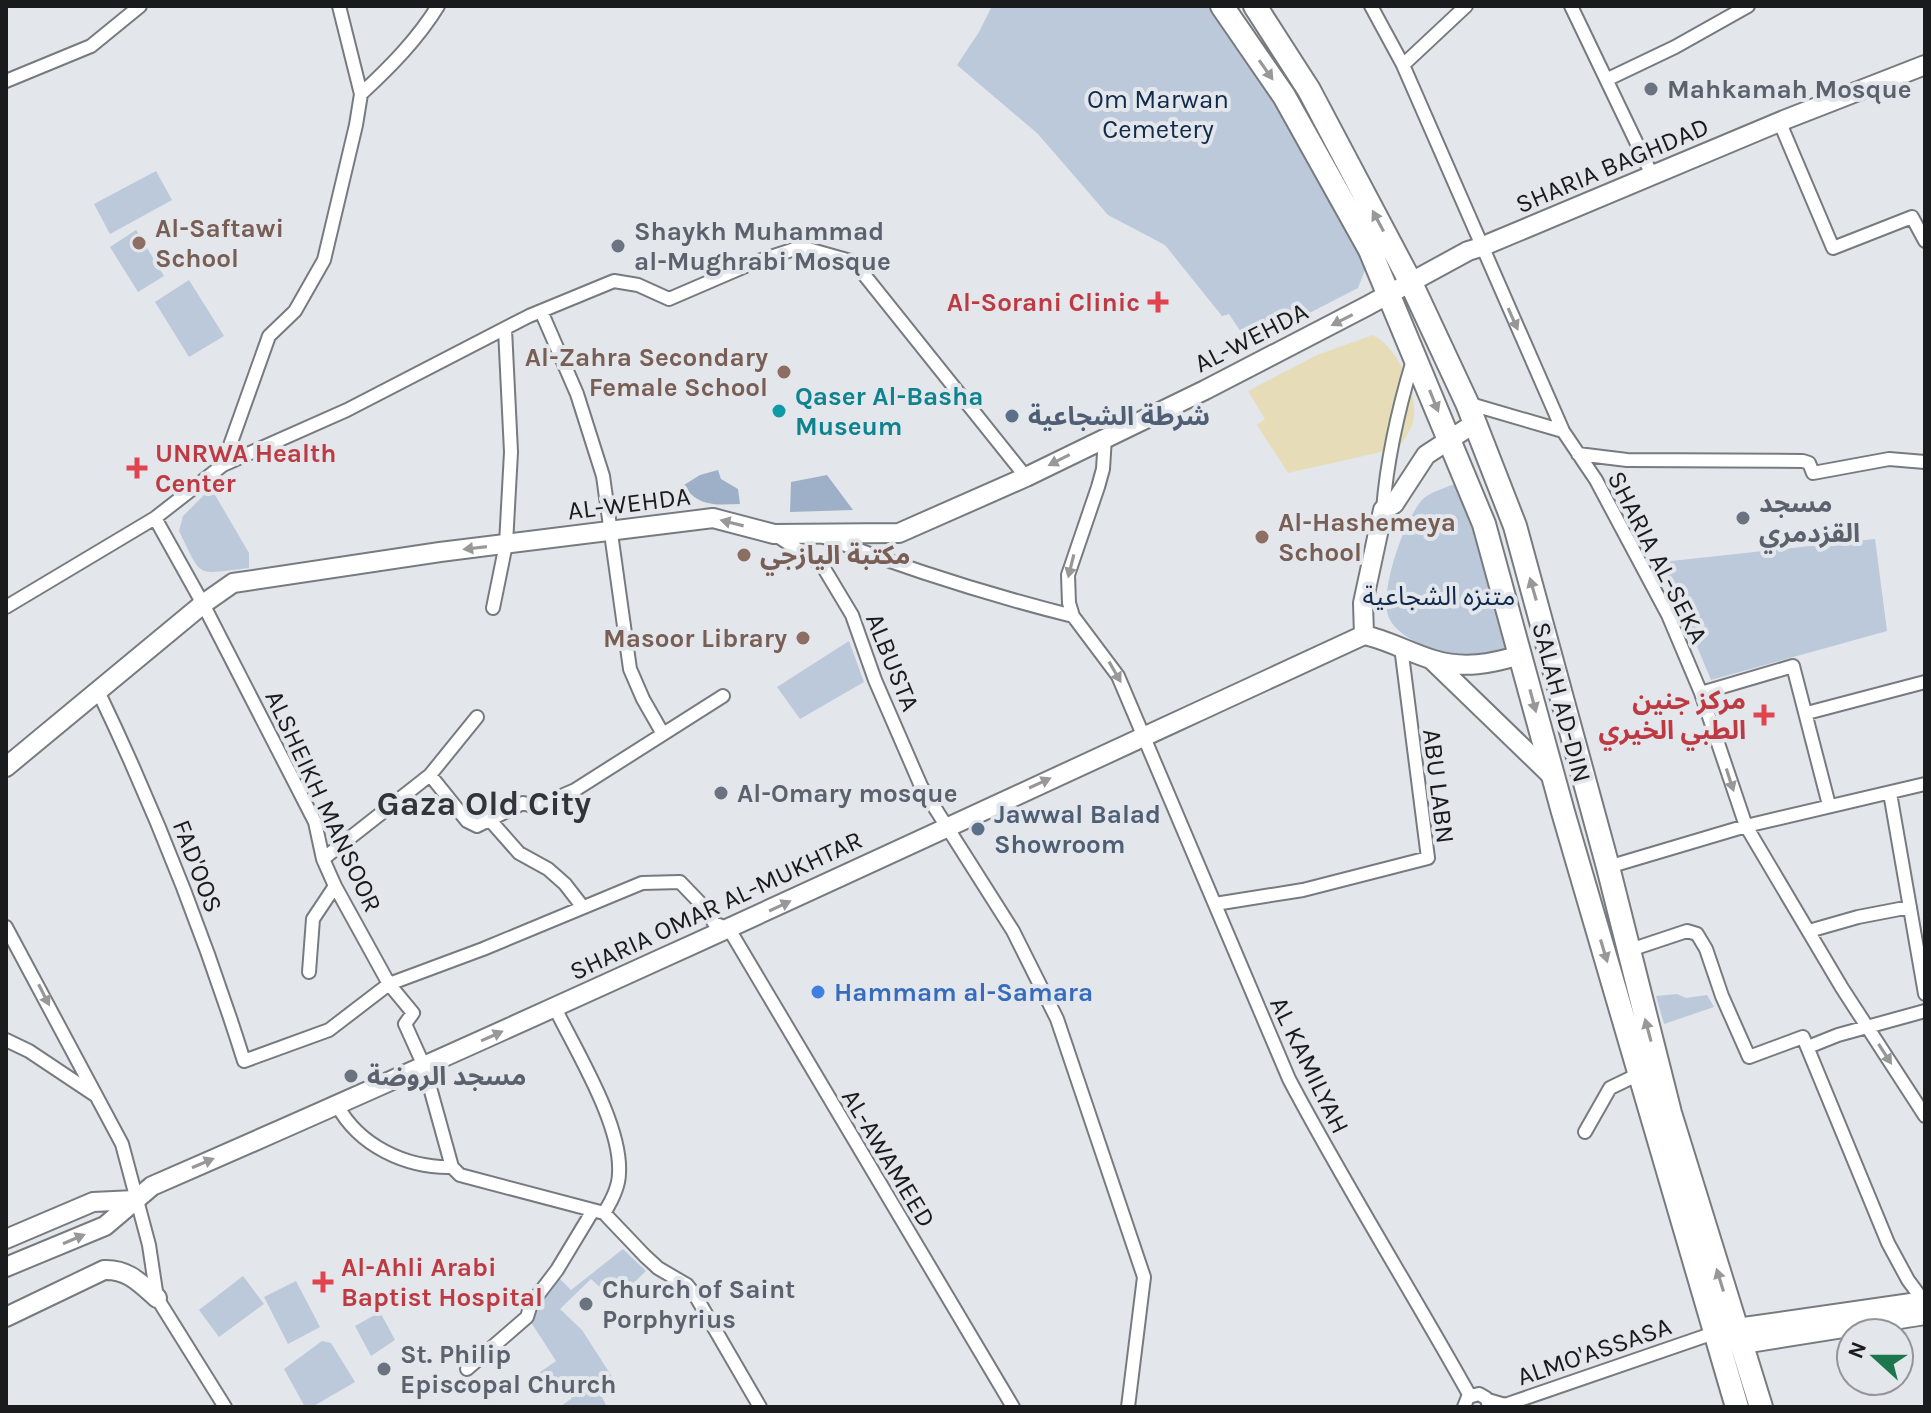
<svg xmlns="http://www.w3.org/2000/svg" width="1931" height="1413" font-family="Karla,'Noto Sans Arabic',sans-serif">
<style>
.green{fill:#bcc9da}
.forest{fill:#9eb0c8}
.sand{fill:#e6ddb8}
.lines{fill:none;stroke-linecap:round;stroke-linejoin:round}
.minor-casing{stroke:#777b7f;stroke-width:16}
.secondary-casing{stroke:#777b7f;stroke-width:22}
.trunk-casing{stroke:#777b7f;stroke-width:26}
.minor{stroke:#fff;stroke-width:12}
.secondary{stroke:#fff;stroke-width:18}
.trunk{stroke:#fff;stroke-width:22}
.oneway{fill:#989899}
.worship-dot{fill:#6b7280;stroke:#e3e6eb;stroke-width:3}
.education-dot{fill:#8d6e63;stroke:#e3e6eb;stroke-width:3}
.health-dot{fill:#e0444e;stroke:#e3e6eb;stroke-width:3}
.culture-dot{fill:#0f9aa8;stroke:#e3e6eb;stroke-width:3}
.service-dot{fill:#5c6f8a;stroke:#e3e6eb;stroke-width:3}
.shop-dot{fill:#3f7fe0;stroke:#e3e6eb;stroke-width:3}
.labels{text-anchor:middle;stroke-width:8;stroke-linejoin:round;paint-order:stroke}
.worship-label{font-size:26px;font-weight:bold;fill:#5b616d;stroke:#e3e6eb;text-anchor:start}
.park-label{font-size:26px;fill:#0f2a4c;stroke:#e3e6eb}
.street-label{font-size:26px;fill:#1a1b1d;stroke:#e3e6eb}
.education-label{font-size:26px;font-weight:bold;fill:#785e54;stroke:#e3e6eb;text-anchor:start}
.health-label{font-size:26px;font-weight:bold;fill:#be3a42;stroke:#e3e6eb;text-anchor:end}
.culture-label{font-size:26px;font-weight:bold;fill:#0d838f;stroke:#e3e6eb;text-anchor:start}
.service-label{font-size:26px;font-weight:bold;fill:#4e5e75;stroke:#e3e6eb;text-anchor:start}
.shop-label{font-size:26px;font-weight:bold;fill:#366cbe;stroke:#e3e6eb;text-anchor:start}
.district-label{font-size:34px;font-weight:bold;fill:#313438;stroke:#e3e6eb}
</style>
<rect width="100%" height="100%" fill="#e3e6eb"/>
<path class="green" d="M992,6H1211L1301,134L1363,253L1365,270L1358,288L1249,344L1229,314L1222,316L1165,245L1108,215L1038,134L957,65L979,32Z
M156,171L172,200L110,234L94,204Z
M136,230L164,276L138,292L110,247Z
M189,280L224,336L189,357L155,302Z
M1458,483L1510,647C1500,652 1487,657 1476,657C1450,658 1401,643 1389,618C1378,594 1405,516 1424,498C1433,491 1447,487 1458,483Z
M211,488L249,553V568C195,574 203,580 179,531L183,516Z
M1875,539L1887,631L1711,680L1662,562Z
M849,641L864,682L800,719L777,687Z
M1677,994L1686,998L1707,995L1714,1007L1664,1024L1656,996Z
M623,1249L646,1271L618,1298L613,1299L591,1279L560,1309L582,1330L616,1383L600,1393L607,1407H560L572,1398L561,1383L545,1391L536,1375L556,1361L529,1319L532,1306L557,1276L571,1290Z
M243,1276L264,1304L219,1337L199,1310Z
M296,1281L320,1327L288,1344L264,1297Z
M380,1312L395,1340L371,1356L355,1326Z
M322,1341L331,1343L355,1382L312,1407H305L284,1369Z"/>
<path class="forest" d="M718,470L721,479L738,489L740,504C717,505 697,507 684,485L700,475Z
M827,475L853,510L790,512L791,482Z"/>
<path class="sand" d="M1373,335C1398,347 1422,399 1412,425C1409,433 1403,441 1399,448L1288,473L1257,425L1265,419L1248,391L1317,355Z"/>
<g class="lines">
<g class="minor-casing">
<path id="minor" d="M1371,6L1403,65L1563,431L1596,480L1668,615L1701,693L1746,826L1842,988L1925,1116
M1571,6L1652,175
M1403,65L1466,6
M1608,79L1675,47L1748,6
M6,81L91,46L140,6
M361,94C390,67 417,40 438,6
M1780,123L1833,248L1912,217L1925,241
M541,311L577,394L603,476L630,669L643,699L663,734
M1467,403L1563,431
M1105,437L1103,469L1098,487L1068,575L1069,603L1073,616L1118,676L1289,1079C1346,1187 1411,1290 1470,1396
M1578,454L1627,460L1803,461L1809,463L1813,473L1889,459L1925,462
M223,465L347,410L529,316L614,281L638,285L669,299L755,262L801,247L854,262L1026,477
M1383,510C1387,458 1398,410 1413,360
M155,518L203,604L315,822L323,859L335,886L389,984L413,1013L405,1024L424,1066L452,1167L460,1175L604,1213L645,1256L658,1268L687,1285L695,1295L760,1407
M774,534L822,565L852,615L875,680L921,786L1013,931L1057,1019L1144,1277L1128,1407
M824,537C905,568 989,595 1073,616
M6,607L155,518L223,465L269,336L295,311L324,260L356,125L361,94L339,6
M493,608L506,544L511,452L505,329
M98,691C156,812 204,934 244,1061L329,1030L389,984L483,949L642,883L680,882L705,908L714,923L729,929L1013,1407
M1701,693L1793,666L1829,805
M1807,713L1925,682
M430,775L467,821L477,826L523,803L536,807L575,790L723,696
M1890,793L1925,994
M489,819L519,853L548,869L565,884L582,906
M323,859L430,775L477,717
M1608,867L1746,826L1925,784
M1215,904L1303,890L1428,858L1401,647
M6,927L122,1144L149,1245L157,1298L225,1407
M1809,931L1858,917L1910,907
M1627,951L1687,931L1697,934L1706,949L1722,996L1749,1057L1803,1037L1888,1243L1908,1280L1925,1303
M309,972L313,919L335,886
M555,1008C576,1051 622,1125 619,1173C619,1187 611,1202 604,1213
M6,1040L29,1051L95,1095
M1808,1047L1838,1035L1925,1011
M337,1105C359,1146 406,1168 452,1167
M1585,1132L1610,1088L1641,1073
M467,1369L527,1317L531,1304L557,1270L592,1212
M1488,1400L1505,1405L1714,1333
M1464,1407L1468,1397L1479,1394L1486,1398L1490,1407"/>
</g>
<g class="secondary-casing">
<path id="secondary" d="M1364,635L1363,603L1383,510L1394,504L1426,455L1475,423
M1432,660L1554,778
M6,767L203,604L233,583L440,552L713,518L774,534L899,533L1026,477L1205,390L1367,306L1468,251L1481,247L1784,120L1925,65
M6,1239L93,1202L135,1200
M6,1267L105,1226L152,1186C559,1009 961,821 1364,635C1388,640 1410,653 1434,660C1464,669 1491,664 1520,655
M6,1317L104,1270C128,1269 140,1283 157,1298
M1737,1328L1925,1301
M1743,1344L1925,1315"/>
</g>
<g class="trunk-casing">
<path id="trunk" d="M1222,6L1284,96L1370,250L1484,524L1563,812L1737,1407
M1255,6L1309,90L1410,281L1467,403L1515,526L1608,867L1670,1113L1761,1407"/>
</g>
<use href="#minor" class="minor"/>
<use href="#secondary" class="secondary"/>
<use href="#trunk" class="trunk"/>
</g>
<defs><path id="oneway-solid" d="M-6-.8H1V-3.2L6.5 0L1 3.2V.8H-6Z" transform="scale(2)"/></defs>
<g class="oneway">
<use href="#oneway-solid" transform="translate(1266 70) rotate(55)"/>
<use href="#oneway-solid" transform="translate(1378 221) rotate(-118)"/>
<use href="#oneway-solid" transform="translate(1513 319) rotate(66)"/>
<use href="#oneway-solid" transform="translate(1342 320) rotate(153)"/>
<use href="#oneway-solid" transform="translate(1434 401) rotate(68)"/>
<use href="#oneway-solid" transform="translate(1059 460) rotate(153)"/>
<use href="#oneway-solid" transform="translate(732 523) rotate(-166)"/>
<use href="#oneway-solid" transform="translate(475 548) rotate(173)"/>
<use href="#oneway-solid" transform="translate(1071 566) rotate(104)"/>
<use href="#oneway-solid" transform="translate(1533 589) rotate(-106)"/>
<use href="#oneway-solid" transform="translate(1115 672) rotate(60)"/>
<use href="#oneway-solid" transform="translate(1533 701) rotate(75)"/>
<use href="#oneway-solid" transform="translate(1730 780) rotate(72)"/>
<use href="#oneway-solid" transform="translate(1040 783) rotate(-25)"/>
<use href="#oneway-solid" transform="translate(780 906) rotate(-25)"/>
<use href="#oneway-solid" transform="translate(1604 951) rotate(73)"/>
<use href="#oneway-solid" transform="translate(44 995) rotate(63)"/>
<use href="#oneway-solid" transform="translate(1648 1030) rotate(-105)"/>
<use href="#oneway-solid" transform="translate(492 1036) rotate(-24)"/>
<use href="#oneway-solid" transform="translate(1885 1054) rotate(57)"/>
<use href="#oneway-solid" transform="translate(203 1163) rotate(-23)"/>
<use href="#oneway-solid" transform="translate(74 1239) rotate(-23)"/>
<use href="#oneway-solid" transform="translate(1720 1280) rotate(-107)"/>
</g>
<g class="worship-dot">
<circle cx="1651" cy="89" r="8"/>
<circle cx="618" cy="246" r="8"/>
<circle cx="1743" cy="518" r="8"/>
<circle cx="721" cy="793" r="8"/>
<circle cx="351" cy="1076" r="8"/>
<circle cx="586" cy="1304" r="8"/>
<circle cx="384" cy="1369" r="8"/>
</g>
<g class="education-dot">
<circle cx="139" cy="243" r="8"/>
<circle cx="784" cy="372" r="8"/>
<circle cx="1262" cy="537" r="8"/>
<circle cx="744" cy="555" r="8"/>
<circle cx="803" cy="638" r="8"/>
</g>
<g class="health-dot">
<path d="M1154 290h8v8h8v8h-8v8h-8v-8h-8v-8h8z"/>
<path d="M133 456h8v8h8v8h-8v8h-8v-8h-8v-8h8z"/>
<path d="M1760 703h8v8h8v8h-8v8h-8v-8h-8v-8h8z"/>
<path d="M319 1270h8v8h8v8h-8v8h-8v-8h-8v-8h8z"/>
</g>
<circle class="culture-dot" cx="779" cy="411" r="8"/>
<g class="service-dot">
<circle cx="1012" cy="416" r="8"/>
<circle cx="978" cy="829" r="8"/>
</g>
<circle class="shop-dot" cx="818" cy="992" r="8"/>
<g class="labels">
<g class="worship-label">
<text x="1667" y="98">Mahkamah Mosque</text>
<text x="634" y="240">Shaykh Muhammad<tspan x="634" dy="30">al-Mughrabi Mosque</tspan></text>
<text x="1759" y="512">مسجد<tspan x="1759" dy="30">القزدمري</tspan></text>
<text x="737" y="802">Al-Omary mosque</text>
<text x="367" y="1085">مسجد الروضة</text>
<text x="602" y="1298">Church of Saint<tspan x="602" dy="30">Porphyrius</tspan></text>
<text x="400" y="1363">St. Philip<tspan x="400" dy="30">Episcopal Church</tspan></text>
</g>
<g class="park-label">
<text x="1158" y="108">Om Marwan<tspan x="1158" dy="30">Cemetery</tspan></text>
<text x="1439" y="605">متنزه الشجاعية</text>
</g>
<g class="street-label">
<text transform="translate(1612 165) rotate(-23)" y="9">SHARIA BAGHDAD</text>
<text transform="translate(1251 337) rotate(-27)" y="9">AL-WEHDA</text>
<text transform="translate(629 503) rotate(-7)" y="9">AL-WEHDA</text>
<text transform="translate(1658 557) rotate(63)" y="9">SHARIA AL-SEKA</text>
<text transform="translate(893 662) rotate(68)" y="9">ALBUSTA</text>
<text transform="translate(1562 702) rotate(75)" y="9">SALAH AD-DIN</text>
<text transform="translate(1439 786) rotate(83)" y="9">ABU LABN</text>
<text transform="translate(324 801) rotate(65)" y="9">ALSHEIKH MANSOOR</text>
<text transform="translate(198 866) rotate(69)" y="9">FAD'OOS</text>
<text transform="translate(716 905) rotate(-25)" y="9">SHARIA OMAR AL-MUKHTAR</text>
<text transform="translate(1310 1065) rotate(64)" y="9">AL KAMILYAH</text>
<text transform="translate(889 1158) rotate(59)" y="9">AL-AWAMEED</text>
<text transform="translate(1594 1351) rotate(-19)" y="9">ALMO'ASSASA</text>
</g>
<g class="education-label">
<text x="155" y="237">Al-Saftawi<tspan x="155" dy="30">School</tspan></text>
<text x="768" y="366" text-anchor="end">Al-Zahra Secondary<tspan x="768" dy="30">Female School</tspan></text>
<text x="1278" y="531">Al-Hashemeya<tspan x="1278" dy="30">School</tspan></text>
<text x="760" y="564">مكتبة اليازجي</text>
<text x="787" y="647" text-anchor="end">Masoor Library</text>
</g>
<g class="health-label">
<text x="1140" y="311">Al-Sorani Clinic</text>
<text x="155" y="462" text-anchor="start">UNRWA Health<tspan x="155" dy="30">Center</tspan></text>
<text x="1746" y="709">مركز جنين<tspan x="1746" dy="30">الطبي الخيري</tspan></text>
<text x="341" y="1276" text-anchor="start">Al-Ahli Arabi<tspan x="341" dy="30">Baptist Hospital</tspan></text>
</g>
<g class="culture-label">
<text x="795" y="405">Qaser Al-Basha<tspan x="795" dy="30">Museum</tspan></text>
</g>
<g class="service-label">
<text x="1028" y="425">شرطة الشجاعية</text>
<text x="994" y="823">Jawwal Balad<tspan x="994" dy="30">Showroom</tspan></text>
</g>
<g class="shop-label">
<text x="834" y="1001">Hammam al-Samara</text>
</g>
<g class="district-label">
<text x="484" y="815">Gaza Old City</text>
</g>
</g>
<rect width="1931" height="1413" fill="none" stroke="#1a1b1d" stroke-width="16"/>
<g transform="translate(1875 1357) rotate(291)"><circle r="38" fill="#e3e6eb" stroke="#939599" stroke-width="2"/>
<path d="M0-6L14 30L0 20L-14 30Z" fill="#1d774c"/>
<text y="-12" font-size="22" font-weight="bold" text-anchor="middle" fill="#1a1b1d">N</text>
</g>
</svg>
